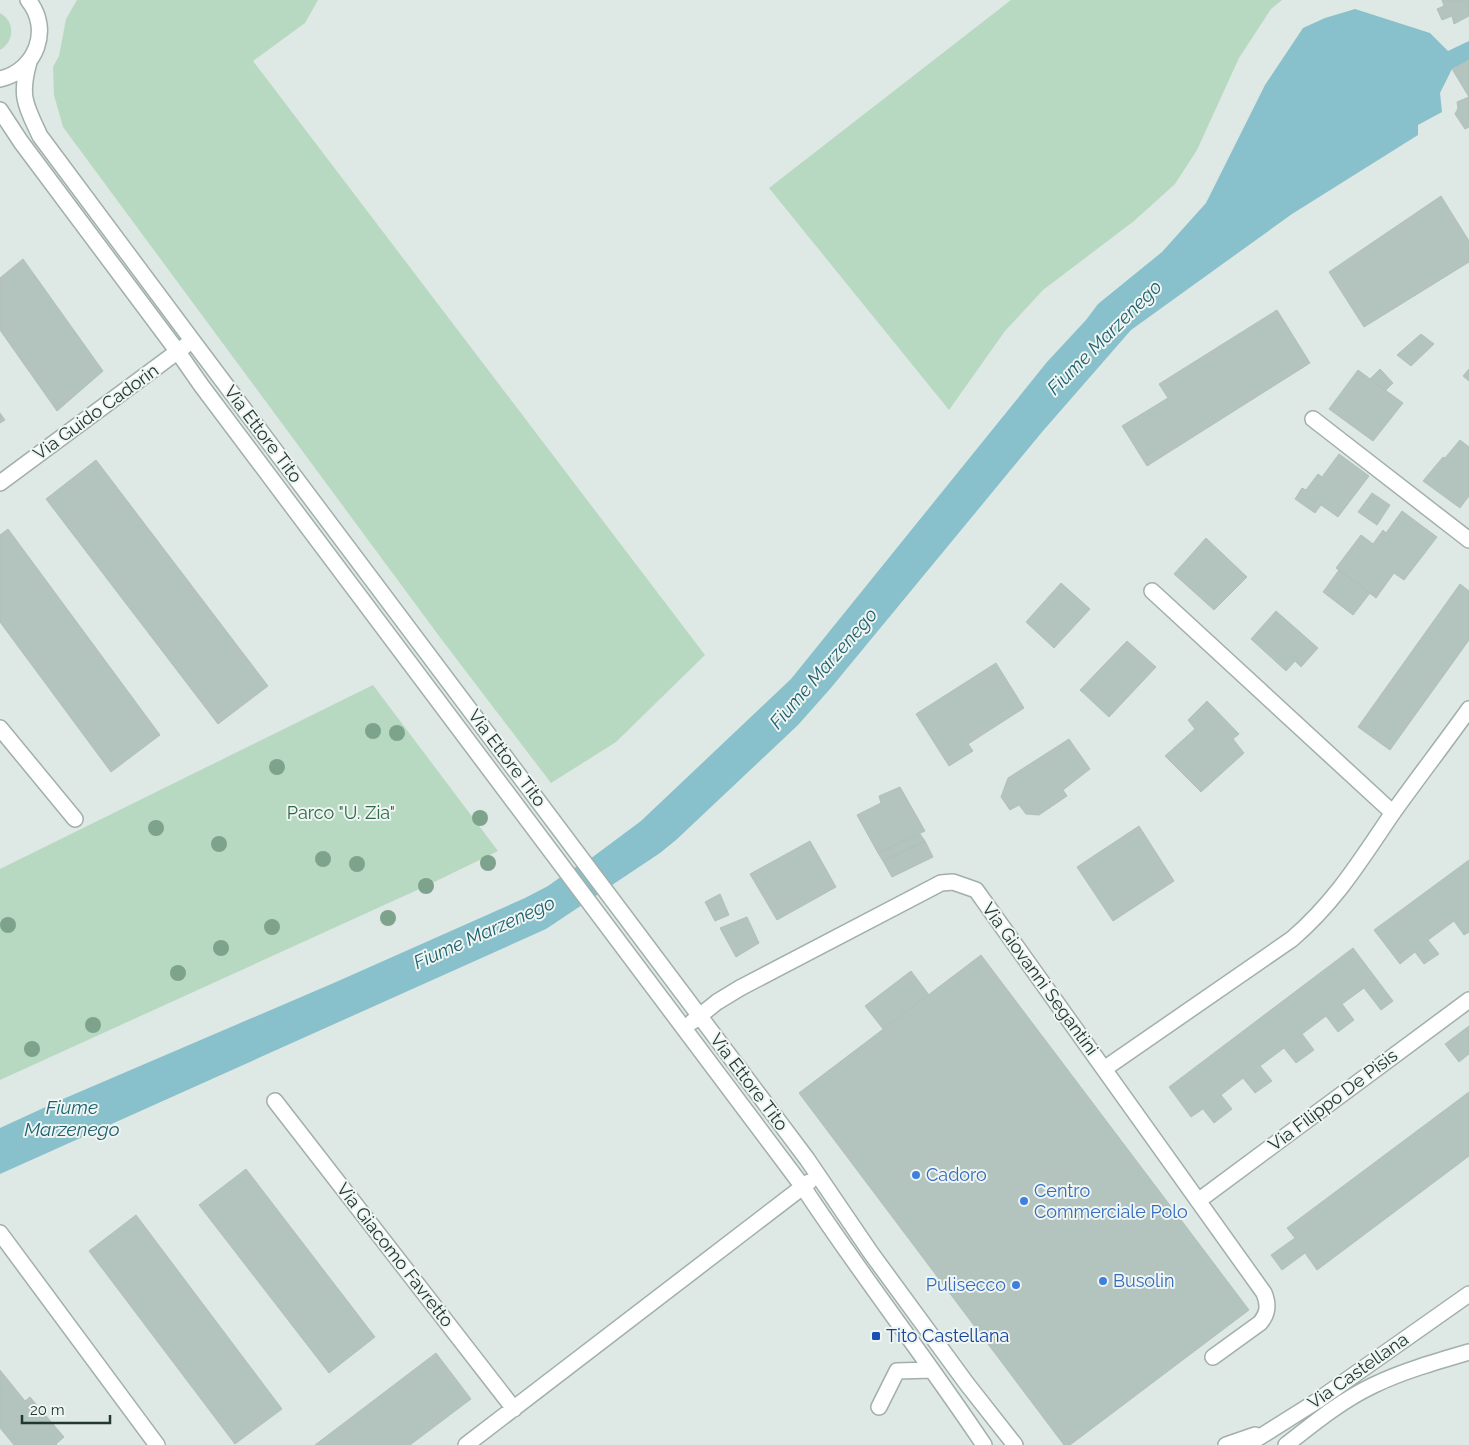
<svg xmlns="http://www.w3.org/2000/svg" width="1469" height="1445" font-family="Raleway,sans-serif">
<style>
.green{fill:#b8d9c1}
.water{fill:#88c0cb}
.building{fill:#b3c3bd;stroke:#b1c1ba}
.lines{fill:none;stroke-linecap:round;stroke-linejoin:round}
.minor-casing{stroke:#a2afab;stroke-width:18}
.minor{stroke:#fff;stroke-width:15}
.tree{fill:#7da38d}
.shop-dot{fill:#3f7fe0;stroke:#eef5f2;stroke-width:2}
.transit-dot{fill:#1a4fb4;stroke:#eef5f2;stroke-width:2}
.labels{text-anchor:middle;stroke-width:4;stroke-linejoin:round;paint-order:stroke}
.street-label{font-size:18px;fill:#213731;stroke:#eef5f2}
.park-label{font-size:18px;fill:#2e6a45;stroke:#eef5f2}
.shop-label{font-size:18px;fill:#366cbe;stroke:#eef5f2;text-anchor:start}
.transit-label{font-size:18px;fill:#164399;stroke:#eef5f2;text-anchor:start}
.water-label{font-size:19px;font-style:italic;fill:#1f616e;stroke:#eef5f2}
</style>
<rect width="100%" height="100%" fill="#dee8e4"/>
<path class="green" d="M77,0H318L305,23L253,61L705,655L616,742L551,783L439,636L63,127L54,95L53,67L59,56L66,19Z
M1011,0H1282L1271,9L1239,58L1197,150L1175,184L1134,221L1043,290L1005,331L949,410L769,188Z
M0,13C15,21 15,41 0,50Z
M373,685L498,851L426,886L0,1080V869Z"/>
<path class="water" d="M1355,9L1430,33L1448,51L1469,41V60L1452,69L1440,93L1442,112L1418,125V135L1292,214L1131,330L1042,432L830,689L798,725L676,840L660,853L546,929L0,1174V1128L63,1099L336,982L525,898L548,886L572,869L586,862L641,821L791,679L1047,362L1086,320L1098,304L1162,252L1206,203L1265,85L1303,28L1325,18Z"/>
<path class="building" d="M1442,0H1469V16L1454,24L1452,16L1442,20L1437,9L1444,6Z
M1469,60V97L1452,69Z
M1469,97V127L1465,129L1455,114L1458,108L1457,102Z
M1441,196L1469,241V262L1364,327L1329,272Z
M23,259L103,371L57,411L0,330V278Z
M1277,310L1310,363L1147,466L1122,426L1168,398L1159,384Z
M1421,334L1434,344L1411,366L1397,355Z
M1380,369L1393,383L1385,391L1370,379Z
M1469,369V381L1463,376Z
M1358,370L1403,403L1373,441L1329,409Z
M0,413L5,420L0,423Z
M1460,440L1469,447V496L1460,508L1423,481L1443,457L1445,458Z
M1339,454L1369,476L1338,517L1321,505L1315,513L1295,499L1302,488L1306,490L1318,474L1322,477Z
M96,460L268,686L218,724L46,499Z
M1372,493L1390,505L1377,525L1358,512Z
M1402,511L1437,537L1404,580L1394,573L1376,598L1336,568L1361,535L1373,544L1383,530L1386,533Z
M8,529L160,735L111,772L0,622V535Z
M1206,538L1247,577L1214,610L1174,574Z
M1339,570L1370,593L1353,615L1323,592Z
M1061,583L1090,609L1054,648L1026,622Z
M1460,584L1469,591V640L1390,750L1358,727Z
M1276,611L1318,648L1301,667L1295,661L1286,671L1251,639Z
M1127,641L1156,667L1109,717L1080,690Z
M996,663L1024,708L968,744L973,751L949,766L916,714Z
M1207,701L1239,734L1233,739L1244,753L1201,792L1165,756L1195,729L1188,720Z
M1069,739L1090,769L1063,790L1067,796L1039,815L1026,814L1019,805L1010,810L1001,797L1008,778Z
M900,787L925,831L878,853L857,815L881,803L879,796Z
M1139,826L1174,881L1113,921L1077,867Z
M920,834L925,841L883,861L878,853Z
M810,841L836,887L777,920L750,874Z
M925,841L933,857L892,877L883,861Z
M1469,860V932L1464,935L1454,921L1428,940L1439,954L1424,964L1415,952L1400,964L1374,930Z
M720,894L729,915L715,921L705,902Z
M747,917L759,943L736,957L720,928Z
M1353,948L1393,1001L1381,1010L1364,988L1342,1004L1354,1020L1338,1032L1326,1016L1302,1034L1314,1050L1296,1063L1284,1048L1260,1066L1272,1081L1255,1093L1243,1078L1221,1095L1232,1109L1214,1123L1203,1109L1191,1117L1169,1087Z
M981,955L1249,1310L1070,1445H1064L799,1093Z
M911,971L929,995L883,1029L865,1006Z
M1469,1026V1054L1459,1062L1445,1044Z
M1469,1092V1156L1317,1270L1305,1253L1282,1270L1271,1255L1295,1238L1287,1228Z
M246,1169L375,1337L329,1373L199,1205Z
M136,1215L282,1409L235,1444L89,1251Z
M436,1353L471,1399L410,1445H315Z
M0,1370L25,1401L30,1397L64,1437L56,1444L57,1445H14L0,1428Z"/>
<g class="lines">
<g class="minor-casing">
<path id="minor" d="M29,62C19,97 26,106 40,136L192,340L807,1159L871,1253L967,1384L1015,1445
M0,79C36,71 52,29 28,0
M0,110L21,142L178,352L201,385L803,1187C861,1275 926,1358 984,1445
M1313,419L1469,540
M0,483L185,346
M1152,591L1393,813
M0,728L75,819
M692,1022L717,1002L740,988L941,883L953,882L976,890L1264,1293C1269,1305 1268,1314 1260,1323L1213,1357
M1104,1069L1292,939C1336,901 1360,861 1392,814C1417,779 1444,744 1469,709
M275,1101L514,1409
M1198,1201L1469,1000
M0,1233L157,1445
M879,1407L897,1371L932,1370
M466,1445L809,1182
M1226,1445L1255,1435
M1247,1445L1317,1401L1469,1294
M1286,1445C1314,1423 1342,1400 1374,1385C1403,1371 1438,1361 1469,1352"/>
</g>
<use href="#minor" class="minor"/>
</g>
<g class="tree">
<circle cx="373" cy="731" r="8"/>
<circle cx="397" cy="733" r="8"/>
<circle cx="277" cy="767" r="8"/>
<circle cx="480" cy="818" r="8"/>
<circle cx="156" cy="828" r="8"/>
<circle cx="219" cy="844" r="8"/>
<circle cx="323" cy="859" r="8"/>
<circle cx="488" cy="863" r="8"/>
<circle cx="357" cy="864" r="8"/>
<circle cx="426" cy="886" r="8"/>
<circle cx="388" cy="918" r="8"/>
<circle cx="8" cy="925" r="8"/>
<circle cx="272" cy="927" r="8"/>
<circle cx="221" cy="948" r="8"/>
<circle cx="178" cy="973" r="8"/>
<circle cx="93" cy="1025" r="8"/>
<circle cx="32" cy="1049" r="8"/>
</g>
<g class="shop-dot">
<circle cx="916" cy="1175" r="5"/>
<circle cx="1024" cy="1201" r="5"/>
<circle cx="1103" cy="1281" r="5"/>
<circle cx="1016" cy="1285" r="5"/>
</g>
<rect class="transit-dot" x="871" y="1331" width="10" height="10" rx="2.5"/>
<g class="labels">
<g class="street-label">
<text transform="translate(96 412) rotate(-36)" y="6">Via Guido Cadorin</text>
<text transform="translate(263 434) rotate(53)" y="6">Via Ettore Tito</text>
<text transform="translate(507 758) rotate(53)" y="6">Via Ettore Tito</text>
<text transform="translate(1040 979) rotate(54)" y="6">Via Giovanni Segantini</text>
<text transform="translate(749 1082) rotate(53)" y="6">Via Ettore Tito</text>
<text transform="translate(1333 1100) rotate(-37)" y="6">Via Filippo De Pisis</text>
<text transform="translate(395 1255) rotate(52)" y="6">Via Giacomo Favretto</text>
<text transform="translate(1358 1371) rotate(-35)" y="6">Via Castellana</text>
</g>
<g class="park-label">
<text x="341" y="819">Parco "U. Zia"</text>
</g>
<g class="shop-label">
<text x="926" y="1181">Cadoro</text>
<text x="1034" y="1197">Centro<tspan x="1034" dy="21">Commerciale Polo</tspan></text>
<text x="1113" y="1287">Busolin</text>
<text x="1006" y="1291" text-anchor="end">Pulisecco</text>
</g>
<g class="transit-label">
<text x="886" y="1342">Tito Castellana</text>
</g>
<g class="water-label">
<text transform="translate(1104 337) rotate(-45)" y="7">Fiume Marzenego</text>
<text transform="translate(823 668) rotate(-49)" y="7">Fiume Marzenego</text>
<text transform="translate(484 932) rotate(-24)" y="7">Fiume Marzenego</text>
<text x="72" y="1114">Fiume<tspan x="72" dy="22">Marzenego</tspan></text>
</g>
</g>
<path d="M22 1415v8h88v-8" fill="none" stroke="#213731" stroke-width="2.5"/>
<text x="30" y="1415" font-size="15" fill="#213731" stroke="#eef5f2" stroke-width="4" paint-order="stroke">20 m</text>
</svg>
